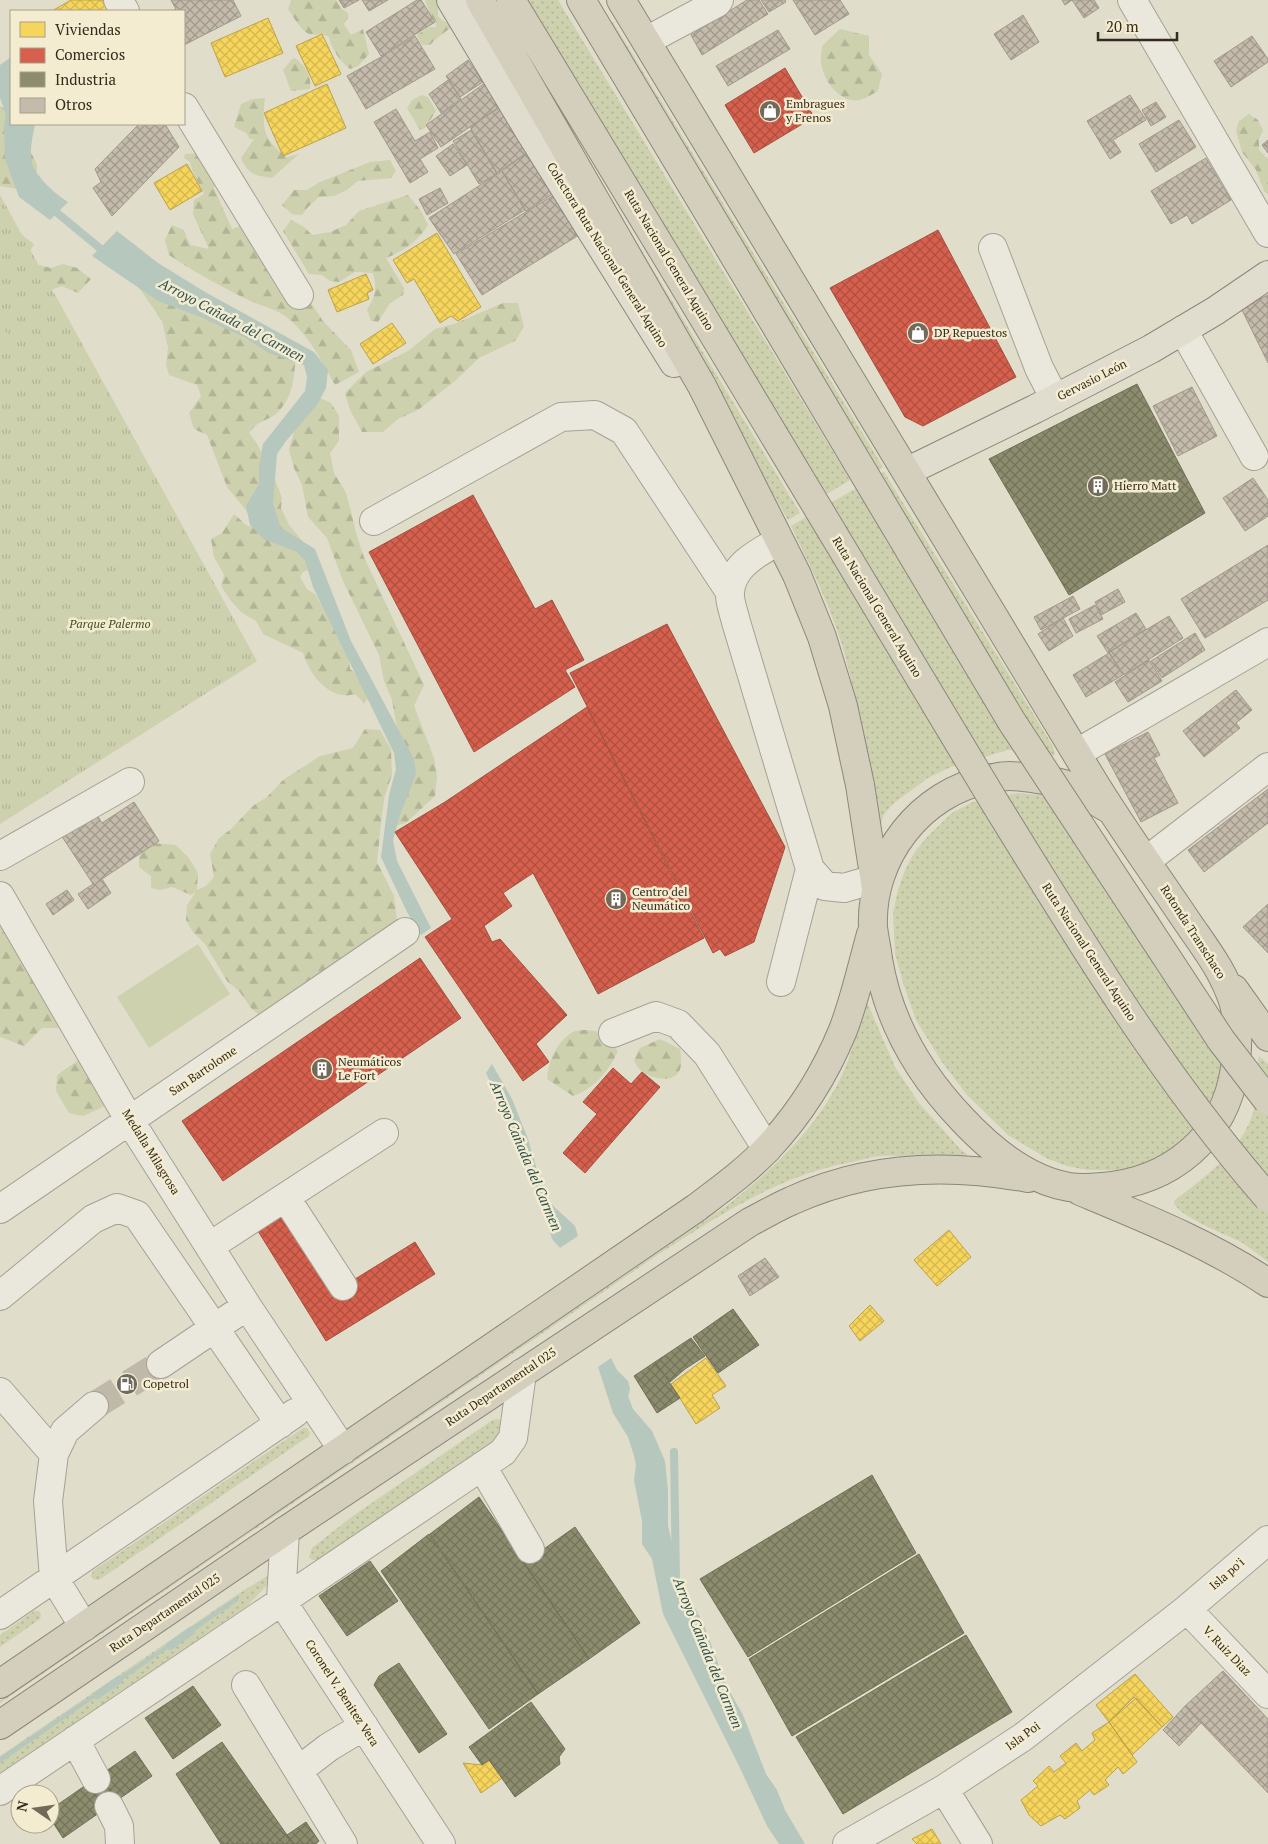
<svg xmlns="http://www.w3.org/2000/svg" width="1268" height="1844" font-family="'PT Serif',serif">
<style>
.grass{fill:url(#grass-dots)}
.forest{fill:url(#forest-firs)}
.park{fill:url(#park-tufts)}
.pitch{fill:#cdd1ae}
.water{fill:#b6c7be}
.homes{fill:url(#homes-cross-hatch);stroke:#bca249}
.shops{fill:url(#shops-cross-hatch);stroke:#a5503f}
.industry{fill:url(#industry-cross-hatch);stroke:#726f56}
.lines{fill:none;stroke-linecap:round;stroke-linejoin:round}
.stream{stroke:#b6c7be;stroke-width:8}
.building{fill:url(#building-cross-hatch);stroke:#a1998b}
.minor-tunnel{stroke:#beb9a8;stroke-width:28;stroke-dasharray:28 14;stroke-linecap:butt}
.minor-casing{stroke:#a6a194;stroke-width:30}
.major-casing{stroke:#8c877b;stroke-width:30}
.highway-casing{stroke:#8c877b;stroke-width:30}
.minor{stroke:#eae7dc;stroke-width:28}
.major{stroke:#e1ddce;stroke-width:28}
.highway{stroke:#d4cebc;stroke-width:28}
.highway-bridge-casing{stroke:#8c877b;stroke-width:30;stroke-linecap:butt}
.highway-bridge{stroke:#d4cebc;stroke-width:28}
.labels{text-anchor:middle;stroke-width:5;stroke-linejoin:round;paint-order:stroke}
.poi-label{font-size:12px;fill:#342b1d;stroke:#f3ecd0;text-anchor:start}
.street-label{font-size:12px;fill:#342b1d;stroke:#f3ecd0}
.park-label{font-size:12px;font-style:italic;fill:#404f25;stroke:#f3ecd0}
.water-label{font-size:14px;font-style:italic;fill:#2d5152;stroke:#f3ecd0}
</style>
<defs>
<pattern id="grass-dots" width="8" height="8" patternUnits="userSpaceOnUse" patternTransform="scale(1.25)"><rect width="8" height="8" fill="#cdd1ae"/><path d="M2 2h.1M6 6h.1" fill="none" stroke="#b1b495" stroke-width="1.8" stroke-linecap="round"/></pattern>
<pattern id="forest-firs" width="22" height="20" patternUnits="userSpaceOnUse" patternTransform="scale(1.25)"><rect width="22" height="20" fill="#cdd1ae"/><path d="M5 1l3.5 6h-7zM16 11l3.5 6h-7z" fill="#b1b495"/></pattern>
<pattern id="park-tufts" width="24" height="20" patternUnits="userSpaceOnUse" patternTransform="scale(1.25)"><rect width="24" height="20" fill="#cdd1ae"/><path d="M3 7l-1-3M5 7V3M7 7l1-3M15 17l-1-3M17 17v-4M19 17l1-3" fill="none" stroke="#b1b495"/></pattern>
<pattern id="homes-cross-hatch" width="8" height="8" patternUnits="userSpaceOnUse" patternTransform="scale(1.25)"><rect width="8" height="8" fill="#f6d55c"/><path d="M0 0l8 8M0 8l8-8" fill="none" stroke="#d4b750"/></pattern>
<pattern id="shops-cross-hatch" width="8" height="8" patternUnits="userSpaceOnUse" patternTransform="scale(1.25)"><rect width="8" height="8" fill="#d6604d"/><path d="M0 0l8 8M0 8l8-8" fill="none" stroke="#ae4f3f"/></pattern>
<pattern id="industry-cross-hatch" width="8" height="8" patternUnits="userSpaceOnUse" patternTransform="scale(1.25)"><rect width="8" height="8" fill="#8c8c6e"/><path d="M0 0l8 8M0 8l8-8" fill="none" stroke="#73735a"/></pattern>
<pattern id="building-cross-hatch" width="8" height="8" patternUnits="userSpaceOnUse" patternTransform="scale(1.25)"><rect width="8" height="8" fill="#c4bbac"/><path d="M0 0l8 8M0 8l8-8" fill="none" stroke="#a0988b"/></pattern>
</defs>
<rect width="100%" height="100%" fill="#e1ddcb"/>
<path class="grass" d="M528,0H558L850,480L827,494L606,136Z
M613,22L883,467L879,470L610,24Z
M505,24L800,513L788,520L503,25Z
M884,472L1053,746L1055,755L1050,756L1024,750H1008L951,767L928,778L894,803L884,814L879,830C868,773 860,715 846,659C834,612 811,569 791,526Z
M1017,793L1040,795L1073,806L1095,824L1157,914L1222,1026L1223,1071L1216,1095L1194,1130L1171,1151L1150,1162L1123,1170H1087L1067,1166L1048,1159L1008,1135L967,1095L942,1062L916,1020L904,986L895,954L893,913L898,890L905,870L914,853L927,837L952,813L973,802Z
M867,1002L895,1067L919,1103L962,1151L967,1154L968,1157C940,1161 909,1154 880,1156C869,1157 858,1161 847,1163C774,1178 721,1215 659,1254L0,1703V1700L725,1207C772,1170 817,1129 843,1073C851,1054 857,1034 863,1014L864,1005Z
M1259,1056L1268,1064V1262C1260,1256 1252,1249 1243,1243C1230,1236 1173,1215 1174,1201C1206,1176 1242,1151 1254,1110C1260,1092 1255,1074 1259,1056Z
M496,1419L502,1420V1434L324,1556L316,1560H312L309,1557L312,1548L350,1518L491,1421Z
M303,1428H307L310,1433L309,1436L99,1580L93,1579L91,1576L93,1571Z
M272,1573L273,1579L246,1607L0,1774V1756L238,1594Z
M34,1611H39L41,1615L40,1619L0,1647V1635Z"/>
<path class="forest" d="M291,0H336L342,9L348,13V18L344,24L351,35L363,29L369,54L358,66L350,69C340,61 332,50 329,37C319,32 318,36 309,34C301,31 293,16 288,9Z
M425,0H436L438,6V16L443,21L454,25C446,32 437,37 430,45H423L419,42L417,35L430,27H436L435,20L431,17Z
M840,29L869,36V55L882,74L878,91C872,94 866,98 860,100C839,104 820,77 821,58C821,54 822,50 822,46Z
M295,58C305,65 312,77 310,89L291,91L283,70L292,59Z
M422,95L428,97L436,111L425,128L420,130L407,108L412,100Z
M265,98C262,126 262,140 287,157L299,154L272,178C253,175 249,175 241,158L254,139H250L246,133L234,127L241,104L253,99Z
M0,106L11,112V124L29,148L37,165L36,187L23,190L0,186Z
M1249,114L1258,120L1263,130L1259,139V150L1268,159V195L1264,191L1256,170L1242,152L1236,131L1239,121Z
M202,153L216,178L214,188L232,229L244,225L307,297L323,321L351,350L359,372L335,385C321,360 308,333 285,316C274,308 258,305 246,299C220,286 194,272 169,255L165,240L172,225L184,230L190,245L209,249L193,214L194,200L204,194C199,183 192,174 190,162L184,158L185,154Z
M390,160L396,171L391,178L358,181L347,190L334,196L319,197L308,207L302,215L292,214L282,205L294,190H307L318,183L370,162Z
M408,195L421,211L428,225C420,240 402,252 386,258L404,288L403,295L390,303L378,322L371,321L367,310C376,294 377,290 373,273L355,272L339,282L330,281L322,275L309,274L283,231L291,220L304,227L312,235L330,232L346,225L359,211Z
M21,234L34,244L28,256V262L51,268L63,264L77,268L91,279L78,293L62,286L51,290L28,292L19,279L14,263L0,260V244Z
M131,276L296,355C294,376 294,396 278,412C269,421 259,419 249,433L256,442L271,469L282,498L281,508L289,525L305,544L312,568L303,572L300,577L307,589L315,594L325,610L349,657L350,669L359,676L369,697L364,703L355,694C351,695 347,696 343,695C323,693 308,670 303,653L263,634L256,621L241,612L231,601L221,586L224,575L214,557L211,539L222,533L234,514L246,525L263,531L227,487L207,435L194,429L189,413L201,396L197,385L169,375L166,365L168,348L162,321Z
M503,303H518L524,327L515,341L479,358L455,381L418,410L398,419L383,432H362L350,410L345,393L366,372L408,351L435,329L454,324Z
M320,398L331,403L339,416V441L330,453L334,473L345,491L350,507L356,533L364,557L424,685L414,706L434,758L437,777L435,796L406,823L395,826L401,740L396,723L392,700L384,681L379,655L343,581L327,538L308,517L302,485L294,468L289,450L295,428Z
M365,729L380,730L391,749L392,775L385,795L382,814L377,862L394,896L397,921L280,1007L259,1015L251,1008L239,991L227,981L205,944L193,932L186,920L187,905L196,892L191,895L172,887L161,890L151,888V876L139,867V856L153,843L176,845L188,857L198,873L197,890L206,886L214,877L210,854L219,838L231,829L254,805L267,797L283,780L320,756L353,748Z
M0,883L70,995L58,1028H42L24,1046L0,1037Z
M587,1030L601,1032L618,1051C608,1072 595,1088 573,1096L547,1079C549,1061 555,1044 571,1033C575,1030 582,1030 587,1030Z
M660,1039L680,1049C681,1057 683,1066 678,1073C671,1083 649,1078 641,1071C638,1068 636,1064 634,1061L640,1048Z
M84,1056L114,1102L83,1116L69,1113L56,1091L57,1075Z"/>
<path class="park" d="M0,195L257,661L0,824Z"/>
<path class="pitch" d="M0,323L14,343L0,352Z
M198,944L230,994L149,1048L117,997Z"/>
<path class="water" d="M11,57V124H35C33,135 30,147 31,158C32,174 55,194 68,202L50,220L19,197L5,159L4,125L6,114L0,98V65Z
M117,231L158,263L205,292L314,352L328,370L326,388L317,405L286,441L277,454L273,504L281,528L315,549L351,641L414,759L416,774L400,815L393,840L397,861L431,928L421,935L407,912L381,857L389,795L396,769L394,753L313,587L305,561L297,552L264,539L250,525L246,506L259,484V466L263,444L305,391L307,377L304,365L269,353L244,337L201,317L158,301L92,256Z
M492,1064L512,1099L528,1139L540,1180L549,1202L575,1226L578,1236L560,1248L552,1239L546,1218L513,1131L486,1073Z
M611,1358L617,1370L628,1381L630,1389L628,1396L633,1409L652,1431L665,1461L668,1491V1526L673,1547V1566L704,1625L726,1685L743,1715L766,1774L777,1790L785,1810L805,1844H779L767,1826L740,1768L663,1614L652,1559L642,1544V1521L634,1480L636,1465L634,1456L628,1437L613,1413L598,1367Z
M236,1597L239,1600L184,1638L181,1634Z
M177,1638L179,1641L112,1687L110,1683Z
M104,1687L106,1690L0,1763V1757Z"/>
<path class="homes" d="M71,0H103L111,11H52Z
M268,18L283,53L225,77L211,43Z
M322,34L341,74L315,86L296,46Z
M327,84L346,128L283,156L264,113Z
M187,164L202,191L170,210L154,183Z
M437,233L481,307L458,321L451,316L440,323L414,279L407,283L393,260Z
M366,274L373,290L367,293L369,299L337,312L328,290Z
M392,323L406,343L373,364L360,344Z
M949,1230L971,1257L937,1286L914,1260Z
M870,1305L884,1321L860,1341L849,1326Z
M706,1358L726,1386L712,1395L720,1408L696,1424L671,1384Z
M1135,1674L1173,1717L1162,1727L1134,1697L1109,1722L1096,1705Z
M1136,1698L1162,1727L1132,1755L1109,1722Z
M1109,1722L1137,1762L1123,1774L1118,1767L1105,1780L1109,1785L1094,1795L1090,1790L1077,1801L1080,1808L1065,1819L1060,1815L1041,1826L1029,1815L1021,1800L1038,1786L1033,1781L1049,1766L1054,1772L1066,1763L1060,1756L1076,1743L1082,1751L1095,1740L1092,1733Z
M489,1760L505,1776L481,1793L463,1763L482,1765Z
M932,1829L941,1844H917L912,1839Z"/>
<path class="shops" d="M785,68L814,117L754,153L725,105Z
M938,230L1016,377L923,426L905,417L830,288Z
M473,495L535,609L552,600L584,660L565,670L575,687L474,752L369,552Z
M667,624L785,847L754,942L725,956L720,949L713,953L570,673Z
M587,707L704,938L598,994L533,873L503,893L512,906L484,926L492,942L500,939L567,1015L536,1044L549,1062L523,1081L425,937L452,919L395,832L445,802Z
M420,958L461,1018L223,1181L182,1121Z
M613,1068L631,1084L642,1072L660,1087L585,1173L563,1153L597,1114L583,1102Z
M291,1210L339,1289L415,1242L435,1274L326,1341L258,1231Z"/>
<path class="industry" d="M1137,384L1205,513L1069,595L989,459Z
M733,1309L759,1345L718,1373L693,1337Z
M691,1338L705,1356L685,1369L670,1382L655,1362Z
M655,1362L680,1398L657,1413L634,1376Z
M872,1475L916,1553L748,1657L700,1579Z
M479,1497L589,1659L538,1694L430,1534Z
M575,1527L640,1623L589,1659L524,1563Z
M429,1534L538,1694L489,1729L381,1571Z
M919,1554L964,1633L792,1736L749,1659Z
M370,1561L398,1601L347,1636L319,1596Z
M966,1635L1012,1712L843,1814L796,1737Z
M399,1663L447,1734L419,1753L374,1685L379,1676Z
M193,1686L221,1725L173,1759L145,1718Z
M531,1702L565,1749L559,1757L560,1764L515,1797L489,1760L482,1765L469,1747Z
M222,1742L287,1835L294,1844H221L176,1774Z
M135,1751L152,1776L63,1838L50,1818V1810Z
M306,1822L319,1841L316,1844H294L287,1835Z"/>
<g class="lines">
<path class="stream" d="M50,207L107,254
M674,1452L676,1578
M170,1646L191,1631
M97,1695L119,1680"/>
</g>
<path class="building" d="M171,0H233L241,16L184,45V11H172L176,9Z
M339,0H359L344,8Z
M362,0H388L369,11Z
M417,0H421L435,22L381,56L366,32Z
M747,0H759L768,14L702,55L691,35Z
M761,0H785L786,2L769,12Z
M793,0H840L849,14L815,35Z
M1062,0H1094L1099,8L1084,18L1072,0L1065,5Z
M1023,15L1039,42L1011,60L994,34Z
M778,30L790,49L728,86L716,66Z
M415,36L435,69L366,109L347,76L381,57Z
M1252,36L1268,59V62L1231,87L1214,61Z
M468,60L483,82L460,97L446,76Z
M448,80L461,99L441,113L429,94Z
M485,83L500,106L441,147L426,125Z
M1130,95L1146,120L1113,140L1121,152L1110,159L1087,121Z
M1156,102L1166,117L1151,126L1142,110Z
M502,106L530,151L497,173L470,127Z
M396,109L415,141L430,132L438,148L420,159L428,172L410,183L374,122Z
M1179,120L1196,147L1156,172L1139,144Z
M139,124H165L179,147L112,216L93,188L101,182L95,169Z
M471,130L497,174L479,184L453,141Z
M1268,140V153L1262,145Z
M453,144L467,165L450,176L436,156Z
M529,151L557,191L526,211L502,171Z
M1206,158L1231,200L1192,224L1187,215L1171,224L1151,191Z
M502,171L525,210L454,254L429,218Z
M440,188L448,203L427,215L419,199Z
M554,195L579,235L482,295L456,254Z
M1268,295V363L1241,308Z
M1192,387L1217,436L1178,456L1153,406Z
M1253,478L1268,500V516L1245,531L1223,498Z
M1268,545V600L1205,638L1181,599Z
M1118,589L1125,602L1101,615L1095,602Z
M1073,596L1080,609L1041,630L1034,617Z
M1095,605L1103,619L1076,633L1069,619Z
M1136,613L1146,629L1108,653L1097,636Z
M1169,616L1183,638L1124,675L1109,652Z
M1063,618L1073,636L1049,651L1038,634Z
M1195,633L1205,650L1162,678L1151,661Z
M1109,653L1123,675L1086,697L1073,675Z
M1149,660L1162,681L1128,702L1115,682Z
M1236,690L1252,710L1236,723L1240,728L1204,757L1183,731Z
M1148,732L1160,755L1154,758L1178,803L1141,822L1105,754Z
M1268,789V823L1204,872L1188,850Z
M134,802L159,841L102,879L111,893L88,909L78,894L93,884L61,835L95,812L102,823Z
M67,890L74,900L53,915L46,904Z
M1268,904V953L1243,927Z
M765,1258L779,1277L750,1296L738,1276Z
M1223,1671L1268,1719V1793L1185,1706Z
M1185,1706L1201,1723L1179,1746L1163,1730Z"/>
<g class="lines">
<path class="minor-tunnel" d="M94,1406L161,1364"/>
<g class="minor-casing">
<path id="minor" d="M118,0L125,11
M1132,0L1268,233
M646,41L717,3L719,0
M184,107L299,295
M993,248L1039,368L1055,399
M1183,330L1254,456
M374,521L561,417L595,415L624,431L730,592
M779,541C759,552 732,565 730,592C729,601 734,613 736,622L810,869L825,886L844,888L875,879
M1077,753L1268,642
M0,856L130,782
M1146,861L1268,767
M0,896L130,1121L247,1306L343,1450
M781,982L810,869
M613,1033L656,1016L678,1024L707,1054L767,1149
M286,1198L343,1286
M0,1209L405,932
M210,1246L384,1133
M0,1296L93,1219L117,1208L137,1215L280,1424
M161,1364L247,1306
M0,1392L54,1454
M482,1466L530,1549
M285,1531L281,1600L441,1844
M1187,1609L1268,1694
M0,1615L295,1413
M84,1627L54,1578L48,1501L54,1454L65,1431L94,1406
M246,1685L343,1844
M75,1740L96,1779
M299,1770L329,1747L364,1726
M944,1789L978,1844
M0,1791L503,1452L513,1438L522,1373
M109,1806L119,1826L120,1844
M847,1844L944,1789L1023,1737L1187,1609L1268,1540"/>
</g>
<g class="major-casing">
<path id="major" d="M451,0L528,129L674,363
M908,471L1035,409L1151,349L1215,311L1268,275"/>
</g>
<g class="highway-casing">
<path id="highway" d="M480,0L702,386L797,575L822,637L843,706L860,785L876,888
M511,0L676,272
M581,0L729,247
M621,0C779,258 935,517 1090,776C1120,826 1154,872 1186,920C1205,948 1224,971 1234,1004C1239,1025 1238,1047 1235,1068C1225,1138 1170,1182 1102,1187C1091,1188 1080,1189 1069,1187C1028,1180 990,1149 962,1119C919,1074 888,1021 878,959C877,949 874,937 873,927C870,857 921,792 989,779C996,777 1003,776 1010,776C1021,776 1053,781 1064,784C1080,790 1096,802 1111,810
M1234,989L1268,1037
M1080,1191C1145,1218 1210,1244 1268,1283
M0,1684L696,1208C721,1189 746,1171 767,1149C799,1115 825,1074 843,1030C855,999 862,966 871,934
M0,1725L285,1531L750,1222C764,1215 777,1207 791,1201C866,1166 948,1163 1028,1178"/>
</g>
<use href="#minor" class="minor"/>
<use href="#major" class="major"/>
<use href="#highway" class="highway"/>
<g class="highway-bridge-casing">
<path id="highway-bridge" d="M729,247L1012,722L1221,1040L1268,1101
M676,272C781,447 885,623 992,798C1077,936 1161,1075 1268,1198"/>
</g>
<use href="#highway-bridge" class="highway-bridge"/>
</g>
<defs>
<g id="shop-disc" transform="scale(1.125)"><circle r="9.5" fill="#71695a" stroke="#f3ecd0"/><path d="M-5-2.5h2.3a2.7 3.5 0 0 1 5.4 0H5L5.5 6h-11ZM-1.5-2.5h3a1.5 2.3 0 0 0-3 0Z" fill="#fff"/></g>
<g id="building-disc" transform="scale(1.125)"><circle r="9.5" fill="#71695a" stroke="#f3ecd0"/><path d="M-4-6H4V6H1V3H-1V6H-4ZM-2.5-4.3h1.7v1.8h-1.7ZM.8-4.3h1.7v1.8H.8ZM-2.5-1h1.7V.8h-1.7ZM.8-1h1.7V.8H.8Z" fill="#fff"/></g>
<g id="fuel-disc" transform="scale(1.125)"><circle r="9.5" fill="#71695a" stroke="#f3ecd0"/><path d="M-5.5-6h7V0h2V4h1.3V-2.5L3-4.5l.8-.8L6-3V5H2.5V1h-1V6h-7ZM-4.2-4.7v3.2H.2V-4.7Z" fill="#fff"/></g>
</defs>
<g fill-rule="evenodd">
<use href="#shop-disc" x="770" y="111"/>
<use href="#shop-disc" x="918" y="333"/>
<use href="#building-disc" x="1098" y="486"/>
<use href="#building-disc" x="616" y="899"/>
<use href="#building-disc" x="322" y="1069"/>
<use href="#fuel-disc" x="127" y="1384"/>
</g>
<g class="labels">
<g class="poi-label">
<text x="786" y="108">Embragues<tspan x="786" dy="14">y Frenos</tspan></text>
<text x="934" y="337">DP Repuestos</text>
<text x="1114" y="490">Hierro Matt</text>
<text x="632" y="896">Centro del<tspan x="632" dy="14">Neumático</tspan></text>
<text x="338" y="1066">Neumáticos<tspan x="338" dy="14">Le Fort</tspan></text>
<text x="143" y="1388">Copetrol</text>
</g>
<g class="street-label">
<text transform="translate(607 255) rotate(58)" y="4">Colectora Ruta Nacional General Aquino</text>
<text transform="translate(669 260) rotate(59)" y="4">Ruta Nacional General Aquino</text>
<text transform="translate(1092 380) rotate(-27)" y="4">Gervasio León</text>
<text transform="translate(877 607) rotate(59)" y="4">Ruta Nacional General Aquino</text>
<text transform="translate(1193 932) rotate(57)" y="4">Rotonda Transchaco</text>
<text transform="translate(1089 952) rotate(57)" y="4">Ruta Nacional General Aquino</text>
<text transform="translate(203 1071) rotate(-34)" y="4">San Bartolome</text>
<text transform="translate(151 1152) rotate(58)" y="4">Medalla Milagrosa</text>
<text transform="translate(501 1387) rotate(-34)" y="4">Ruta Departamental 025</text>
<text transform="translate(1227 1574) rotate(-41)" y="4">Isla po'i</text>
<text transform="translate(165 1613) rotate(-34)" y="4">Ruta Departamental 025</text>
<text transform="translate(1227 1651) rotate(46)" y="4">V. Ruiz Diaz</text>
<text transform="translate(342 1693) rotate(57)" y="4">Coronel V. Benitez Vera</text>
<text transform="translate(1023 1736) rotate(-36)" y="4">Isla Poi</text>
</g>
<g class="park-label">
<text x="110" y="628">Parque Palermo</text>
</g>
<g class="water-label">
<text transform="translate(232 320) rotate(28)" y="5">Arroyo Cañada del Carmen</text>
<text transform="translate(526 1156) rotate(67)" y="5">Arroyo Cañada del Carmen</text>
<text transform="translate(708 1653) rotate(68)" y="5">Arroyo Cañada del Carmen</text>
</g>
</g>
<rect x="10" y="10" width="175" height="115" fill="#f3ecd0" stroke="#a79f88"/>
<rect x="20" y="22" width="25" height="15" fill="#f6d55c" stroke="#a79f88"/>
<text x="55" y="35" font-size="15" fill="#342b1d">Viviendas</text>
<rect x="20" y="48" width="25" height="15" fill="#d6604d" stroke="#a79f88"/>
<text x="55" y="60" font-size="15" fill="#342b1d">Comercios</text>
<rect x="20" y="72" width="25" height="15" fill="#8c8c6e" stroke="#a79f88"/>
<text x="55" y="85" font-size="15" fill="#342b1d">Industria</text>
<rect x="20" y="98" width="25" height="15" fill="#c4bbac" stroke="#a79f88"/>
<text x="55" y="110" font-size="15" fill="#342b1d">Otros</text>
<g transform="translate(35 1809) rotate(283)"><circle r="24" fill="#f3ecd0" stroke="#a79f88"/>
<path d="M0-4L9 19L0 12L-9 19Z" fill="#71695a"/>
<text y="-8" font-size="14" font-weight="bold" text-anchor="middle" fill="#342b1d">N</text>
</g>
<path d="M1098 32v8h79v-8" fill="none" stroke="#342b1d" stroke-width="2.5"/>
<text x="1106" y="32" font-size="15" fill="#342b1d" stroke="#f3ecd0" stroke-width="4" paint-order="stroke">20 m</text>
</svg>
